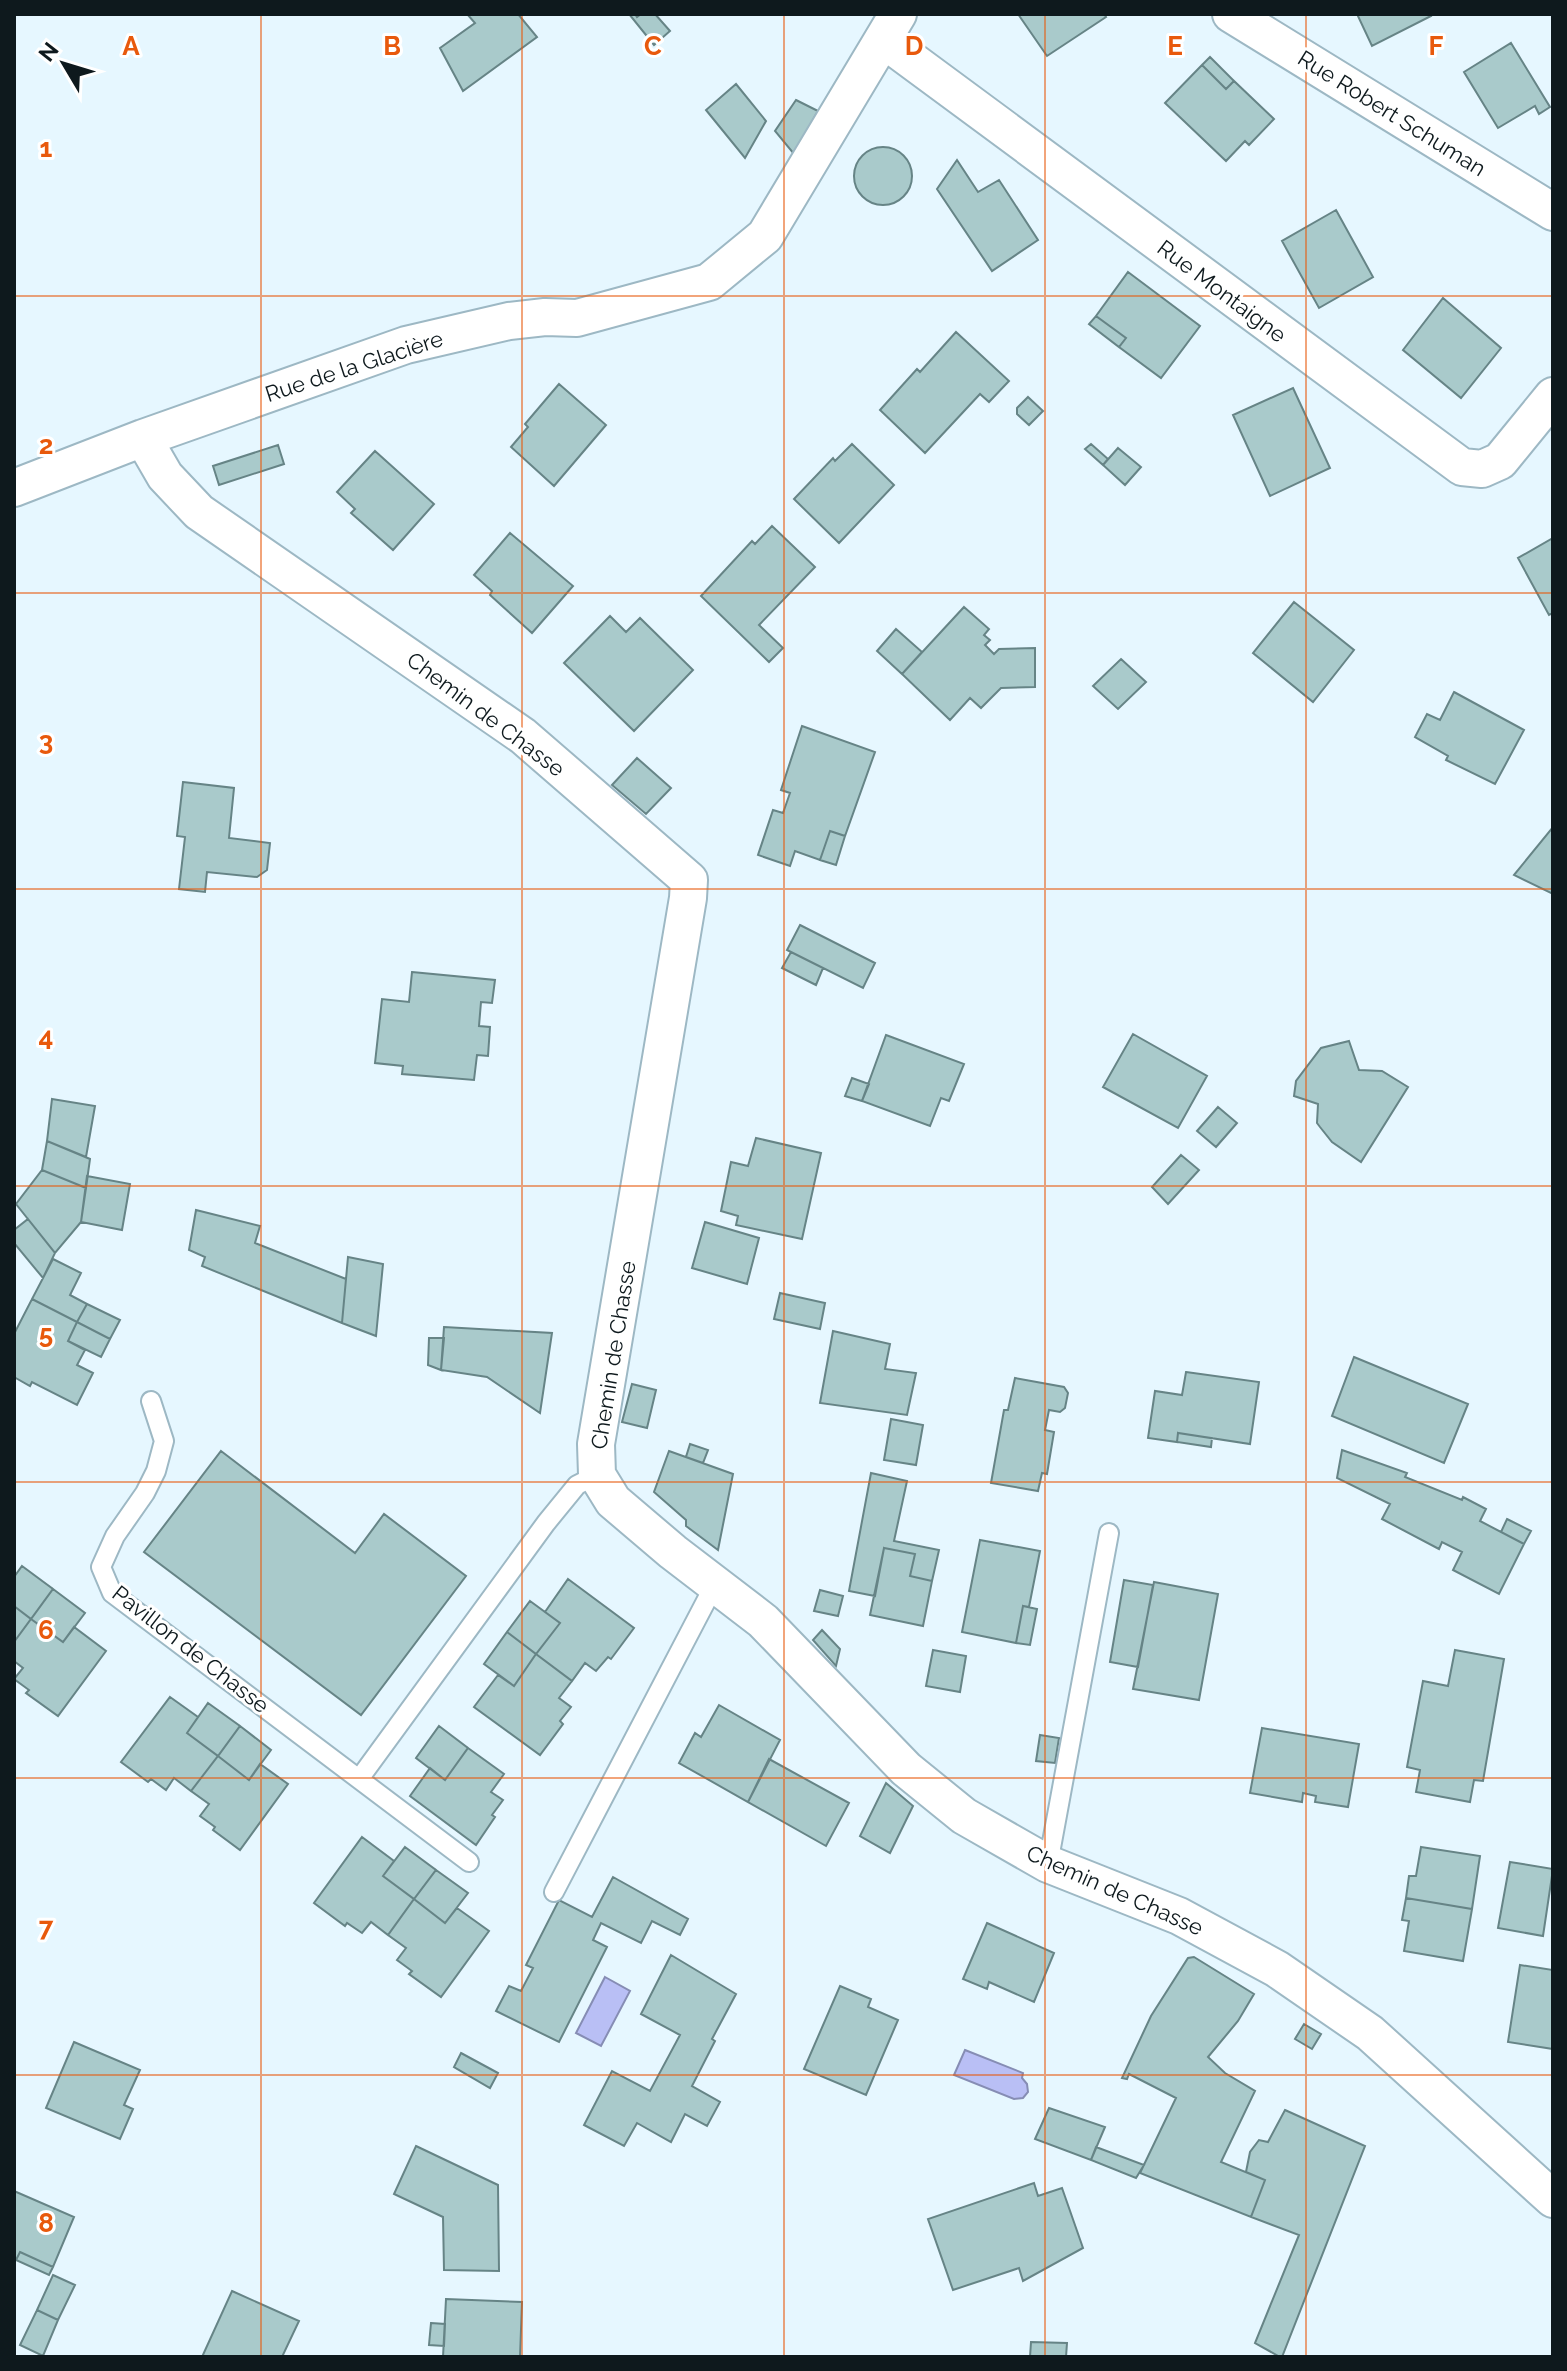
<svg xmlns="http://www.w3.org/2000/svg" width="1567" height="2371" font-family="Raleway,sans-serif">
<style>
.water{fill:#b9bff5;stroke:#868db4;stroke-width:2}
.building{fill:#a9cacb;stroke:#668486;stroke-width:2}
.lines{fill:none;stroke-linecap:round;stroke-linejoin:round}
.service-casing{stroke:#9db8c4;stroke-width:22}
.minor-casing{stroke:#9db8c4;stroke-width:40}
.service{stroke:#fff;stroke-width:18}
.minor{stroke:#fff;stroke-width:36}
.grid{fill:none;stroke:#e8590c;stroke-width:2;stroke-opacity:0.55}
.labels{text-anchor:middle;stroke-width:6;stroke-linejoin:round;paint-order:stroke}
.street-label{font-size:22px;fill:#0e191d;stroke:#fff}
.grid-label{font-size:26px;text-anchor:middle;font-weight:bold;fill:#e8590c;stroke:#fff;stroke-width:6;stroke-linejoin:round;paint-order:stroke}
</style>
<rect width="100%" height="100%" fill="#e6f7ff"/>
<path class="water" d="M605,1977L630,1991L601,2046L576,2033Z
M965,2050L1023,2073L1022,2078L1027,2084L1028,2092L1023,2098L1014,2099L954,2075Z"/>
<path class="building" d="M467,14H518L537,37L463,91L440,48L475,23Z
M629,14H635L637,17L641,14H655L670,31L654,45Z
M1018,14H1104L1106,17L1047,56Z
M1357,14H1430L1431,16L1372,46Z
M1511,43L1550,107L1539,114L1535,106L1498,128L1464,72Z
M1210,57L1234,81L1226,89L1202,65Z
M1202,65L1226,89L1234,81L1274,119L1249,145L1245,141L1226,161L1165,103Z
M736,84L766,121L745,158L706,110Z
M796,100L818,111L794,154L775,131Z
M854 176a29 29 0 1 1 58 0a29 29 0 1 1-58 0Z
M957,160L978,192L999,180L1038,240L992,271L937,189Z
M1336,210L1373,277L1319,308L1282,241Z
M1128,272L1200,326L1161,378L1119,347L1126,338L1096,316Z
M1443,298L1501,348L1461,398L1403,350Z
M1096,316L1126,338L1119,347L1089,324Z
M956,332L1009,381L989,402L980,394L925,453L880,410L917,369L920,372Z
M559,384L606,425L554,486L511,447L528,427L525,424Z
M1293,388L1330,468L1270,496L1233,415Z
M1028,397L1043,411L1029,425L1017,414V408Z
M852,444L894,485L839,543L794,499L833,458L835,461Z
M1091,444L1108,459L1103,465L1085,449Z
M278,445L284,464L219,485L213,466Z
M1118,448L1141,467L1125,485L1103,465Z
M375,451L434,504L393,550L351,513L355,509L337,492Z
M772,526L815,567L759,625L783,648L769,662L701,596L752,541L755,544Z
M510,533L573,586L532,633L490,595L492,591L474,575Z
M1553,538V613L1549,615L1518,558Z
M1294,602L1354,650L1313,702L1253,653Z
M964,607L989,629L984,635L990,640L985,645L994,654L999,649L1035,648V687L1001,688L981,708L970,698L950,720L902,674Z
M610,616L626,632L640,618L693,670L634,731L564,663Z
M896,629L922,652L902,674L877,651Z
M1121,659L1146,682L1118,709L1093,686Z
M1454,692L1524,730L1495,784L1446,760L1448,756L1415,737L1427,714L1440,720Z
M802,726L875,752L845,836L830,831L820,860L795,851L790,866L758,855L773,810L783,813L790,793L781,790Z
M637,758L671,788L646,814L612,785Z
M183,782L234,788L229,838L270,843L267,870L257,877L207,872L205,892L179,889L185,837L177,836Z
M1553,827V894L1514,875Z
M830,831L845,836L836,865L820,860Z
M800,925L875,963L863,988L787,950Z
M791,952L823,968L816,985L782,968Z
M412,972L495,980L492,1003L481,1002L479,1026L490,1027L488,1056L477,1055L474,1080L402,1074L403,1066L375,1063L382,999L409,1002Z
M1133,1034L1207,1076L1178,1128L1103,1087Z
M886,1035L964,1064L949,1101L941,1098L930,1126L862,1101Z
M1349,1041L1359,1070L1382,1071L1408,1087L1361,1162L1332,1142L1320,1127L1317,1123L1318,1104L1294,1096L1296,1081L1321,1048Z
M852,1078L869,1084L862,1101L845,1096Z
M52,1099L95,1106L86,1157L47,1141Z
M1218,1107L1237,1123L1216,1147L1197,1131Z
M756,1138L821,1153L802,1239L736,1225L738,1216L721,1211L731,1162L748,1166Z
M47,1141L90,1159L86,1188L42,1170Z
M1181,1155L1199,1170L1168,1204L1152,1187Z
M42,1170L86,1188L81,1222L55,1253L16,1204Z
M87,1176L130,1184L122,1230L81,1222Z
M196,1210L260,1226L255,1243L346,1279L342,1323L202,1266L205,1257L189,1250Z
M28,1219L55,1253L43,1278L14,1243V1230Z
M705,1222L759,1238L747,1284L692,1268Z
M348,1257L383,1264L376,1336L342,1323Z
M53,1259L81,1273L70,1295L87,1304L77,1322L32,1299Z
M780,1293L825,1303L820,1329L774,1319Z
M32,1299L77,1322L68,1341L85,1350L77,1365L93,1373L77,1405L32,1382L30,1386L14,1377V1334Z
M87,1304L120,1320L110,1339L77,1322Z
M77,1322L110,1339L101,1357L68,1341Z
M444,1327L552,1333L540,1413L487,1377L441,1370Z
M833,1331L890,1344L885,1369L916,1373L907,1415L820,1403Z
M429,1338H444L441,1370L428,1365Z
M1354,1357L1468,1404L1444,1463L1332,1416Z
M1186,1372L1259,1382L1250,1444L1178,1433L1177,1442L1148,1438L1155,1391L1182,1395Z
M1015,1378L1064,1387L1068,1393L1065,1408L1060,1412L1049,1410L1045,1430L1054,1432L1047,1474L1042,1473L1038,1491L991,1483L1004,1410H1008Z
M632,1384L656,1390L647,1428L622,1422Z
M891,1419L923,1425L916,1465L884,1460Z
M1178,1433L1212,1438L1211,1447L1177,1442Z
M690,1444L708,1450L703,1463L686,1457Z
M1342,1450L1407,1473L1405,1477L1462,1500L1463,1497L1486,1509L1480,1521L1524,1544L1499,1594L1453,1570L1462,1552L1442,1542L1439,1549L1382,1519L1390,1504L1337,1478Z
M221,1451L355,1553L384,1514L466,1576L361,1715L144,1552Z
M669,1451L733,1474L718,1550L686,1526V1520L654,1492Z
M871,1473L907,1481L894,1541L939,1550L932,1581L910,1576L915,1554L884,1548L875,1596L849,1591Z
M1507,1519L1531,1531L1524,1544L1501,1532Z
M980,1540L1040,1551L1029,1607L1023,1606L1016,1643L962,1632Z
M884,1548L915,1554L910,1576L932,1581L923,1626L870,1615Z
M22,1566L53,1589L31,1619L14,1606V1577Z
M568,1579L634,1628L611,1659L608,1657L596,1671L585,1663L572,1681L536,1654L560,1623L545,1612Z
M1124,1580L1153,1585L1138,1667L1110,1662Z
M1154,1582L1218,1594L1199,1700L1133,1689Z
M53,1589L85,1613L63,1642L31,1619Z
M820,1590L843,1596L838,1616L814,1611Z
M530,1601L560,1623L536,1654L507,1632Z
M14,1606L31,1619L14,1642Z
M1023,1606L1037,1609L1030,1645L1016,1643Z
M31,1619L63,1642L74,1627L106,1651L58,1716L26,1693L29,1690L14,1679L23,1668L14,1661V1642Z
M822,1630L840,1649L836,1666L813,1640Z
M507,1632L536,1654L514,1686L484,1664Z
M933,1650L966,1656L960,1692L926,1686Z
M1455,1650L1504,1659L1483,1781L1474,1780L1470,1802L1416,1792L1420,1770L1407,1767L1423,1681L1448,1686Z
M536,1654L572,1681L559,1698L571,1707L560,1721L563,1724L540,1755L474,1707L498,1675L514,1686Z
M170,1697L198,1717L187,1733L218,1756L191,1791L174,1778L166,1790L151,1779L148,1782L121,1762Z
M208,1703L240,1726L218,1756L187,1733Z
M719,1705L780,1740L748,1802L679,1763L695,1733L701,1737Z
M240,1726L271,1750L249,1780L218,1756Z
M439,1726L468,1748L445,1780L416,1758Z
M1262,1728L1359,1744L1348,1807L1315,1802L1316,1796L1303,1793L1302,1802L1250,1793Z
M1040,1735L1059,1738L1055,1763L1036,1761Z
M468,1748L504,1774L491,1792L503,1800L492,1815L495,1817L476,1845L410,1796L430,1768L445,1780Z
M218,1756L249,1780L260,1764L288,1784L240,1850L213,1830L215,1827L200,1816L209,1804L191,1791Z
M769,1759L849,1803L826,1846L748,1802Z
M886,1783L913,1806L890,1853L860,1836Z
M362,1837L394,1861L383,1876L414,1899L388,1935L371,1922L362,1933L347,1923L345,1926L314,1903Z
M405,1847L436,1870L414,1899L383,1876Z
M1421,1847L1480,1856L1472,1909L1406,1898L1409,1876H1416Z
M1510,1862L1553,1869L1543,1936L1498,1928Z
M436,1870L468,1893L445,1923L414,1899Z
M613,1877L688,1919L680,1935L652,1921L641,1943L601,1923L593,1940L607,1947L559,2042L496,2011L509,1986L521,1991L533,1968L526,1965L559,1900L592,1917Z
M1406,1898L1472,1909L1463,1961L1404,1951L1409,1921L1402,1920Z
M414,1899L445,1923L457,1908L489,1931L441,1997L409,1974L412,1971L397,1960L406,1948L388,1935Z
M987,1923L1054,1953L1034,2002L989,1982L987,1989L963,1979Z
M671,1955L736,1994L712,2039L715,2041L692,2086L720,2102L707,2126L685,2114L671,2142L637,2123L624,2146L584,2125L612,2071L650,2091L680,2035L641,2014Z
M1194,1957L1254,1994L1238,2021L1208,2057L1225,2073L1255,2091L1221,2162L1265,2180L1251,2217L1140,2173L1176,2098L1129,2074L1127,2079L1122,2078L1151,2016L1188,1958Z
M1520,1965L1553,1970V2049L1508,2042Z
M840,1986L871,1999L868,2007L898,2020L866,2095L804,2069Z
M1304,2024L1321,2034L1312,2049L1295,2039Z
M74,2042L140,2070L124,2105L133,2109L120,2139L46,2108Z
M461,2053L498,2073L490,2088L454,2067Z
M1049,2108L1105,2127L1091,2160L1035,2139Z
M1285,2110L1365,2146L1282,2357H1280L1255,2343L1299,2235L1251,2217L1265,2180L1246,2172L1250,2152L1259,2140L1268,2142Z
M416,2146L498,2185L499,2271L444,2270L443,2217L394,2194Z
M1096,2147L1144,2165L1136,2178L1091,2160Z
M1034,2183L1038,2196L1062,2188L1083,2248L1023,2281L1019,2268L953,2290L928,2219Z
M14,2191L74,2217L53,2267L20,2252L16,2260L14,2259Z
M20,2252L53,2267L49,2275L16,2260Z
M53,2275L75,2285L58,2320L37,2310Z
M232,2291L299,2321L282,2357H202Z
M446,2299L522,2302L520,2357H443Z
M37,2310L58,2320L43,2356L20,2345Z
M431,2323L445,2324L444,2346L429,2345Z
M1031,2342L1067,2343L1066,2357H1030Z"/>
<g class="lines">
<g class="service-casing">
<path id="service" d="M151,1401L164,1441L156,1471L145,1493L115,1536L101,1567L112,1593L469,1862
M359,1779L546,1523L577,1485L597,1475
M1048,1864L1109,1533
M554,1892L715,1584"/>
</g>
<g class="minor-casing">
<path id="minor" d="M1231,14L1553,212
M884,40L1462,467L1482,469L1500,461L1553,396
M143,438L165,476L199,512L523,736L689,880L688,898L596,1444L597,1475L613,1501L673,1552L763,1621L906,1769L964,1816L1048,1864L1179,1916L1277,1969L1370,2033L1553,2199
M14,488L143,438L406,345L509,321L545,317L577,318L709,282L765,236L898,14"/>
</g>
<use href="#service" class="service"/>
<use href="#minor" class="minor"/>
</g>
<path class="grid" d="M261,14V2357M522,14V2357M784,14V2357M1045,14V2357M1306,14V2357M14,296H1553M14,593H1553M14,889H1553M14,1186H1553M14,1482H1553M14,1778H1553M14,2075H1553"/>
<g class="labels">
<g class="street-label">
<text transform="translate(1392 113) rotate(32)" y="8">Rue Robert Schuman</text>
<text transform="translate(1222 291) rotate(37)" y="8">Rue Montaigne</text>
<text transform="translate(354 366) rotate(-18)" y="8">Rue de la Glacière</text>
<text transform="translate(486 714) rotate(37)" y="8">Chemin de Chasse</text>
<text transform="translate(613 1355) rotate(-81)" y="8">Chemin de Chasse</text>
<text transform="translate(191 1649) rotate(38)" y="8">Pavillon de Chasse</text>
<text transform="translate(1115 1890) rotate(24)" y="8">Chemin de Chasse</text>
</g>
</g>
<g class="grid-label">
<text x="131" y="55">A</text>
<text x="392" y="55">B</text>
<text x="653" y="55">C</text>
<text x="914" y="55">D</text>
<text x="1175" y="55">E</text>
<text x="1436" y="55">F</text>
<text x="46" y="157">1</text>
<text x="46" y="454">2</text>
<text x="46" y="750">3</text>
<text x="46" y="1046">4</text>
<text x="46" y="1343">5</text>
<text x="46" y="1639">6</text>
<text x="46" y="1936">7</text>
<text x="46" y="2232">8</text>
</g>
<rect width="1567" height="2371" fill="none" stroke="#0e191d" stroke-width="32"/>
<g transform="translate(64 64) rotate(308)" stroke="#ffffff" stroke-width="6" paint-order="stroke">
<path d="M0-6L14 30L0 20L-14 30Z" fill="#0e191d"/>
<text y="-12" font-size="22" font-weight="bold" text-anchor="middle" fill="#0e191d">N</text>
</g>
</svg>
